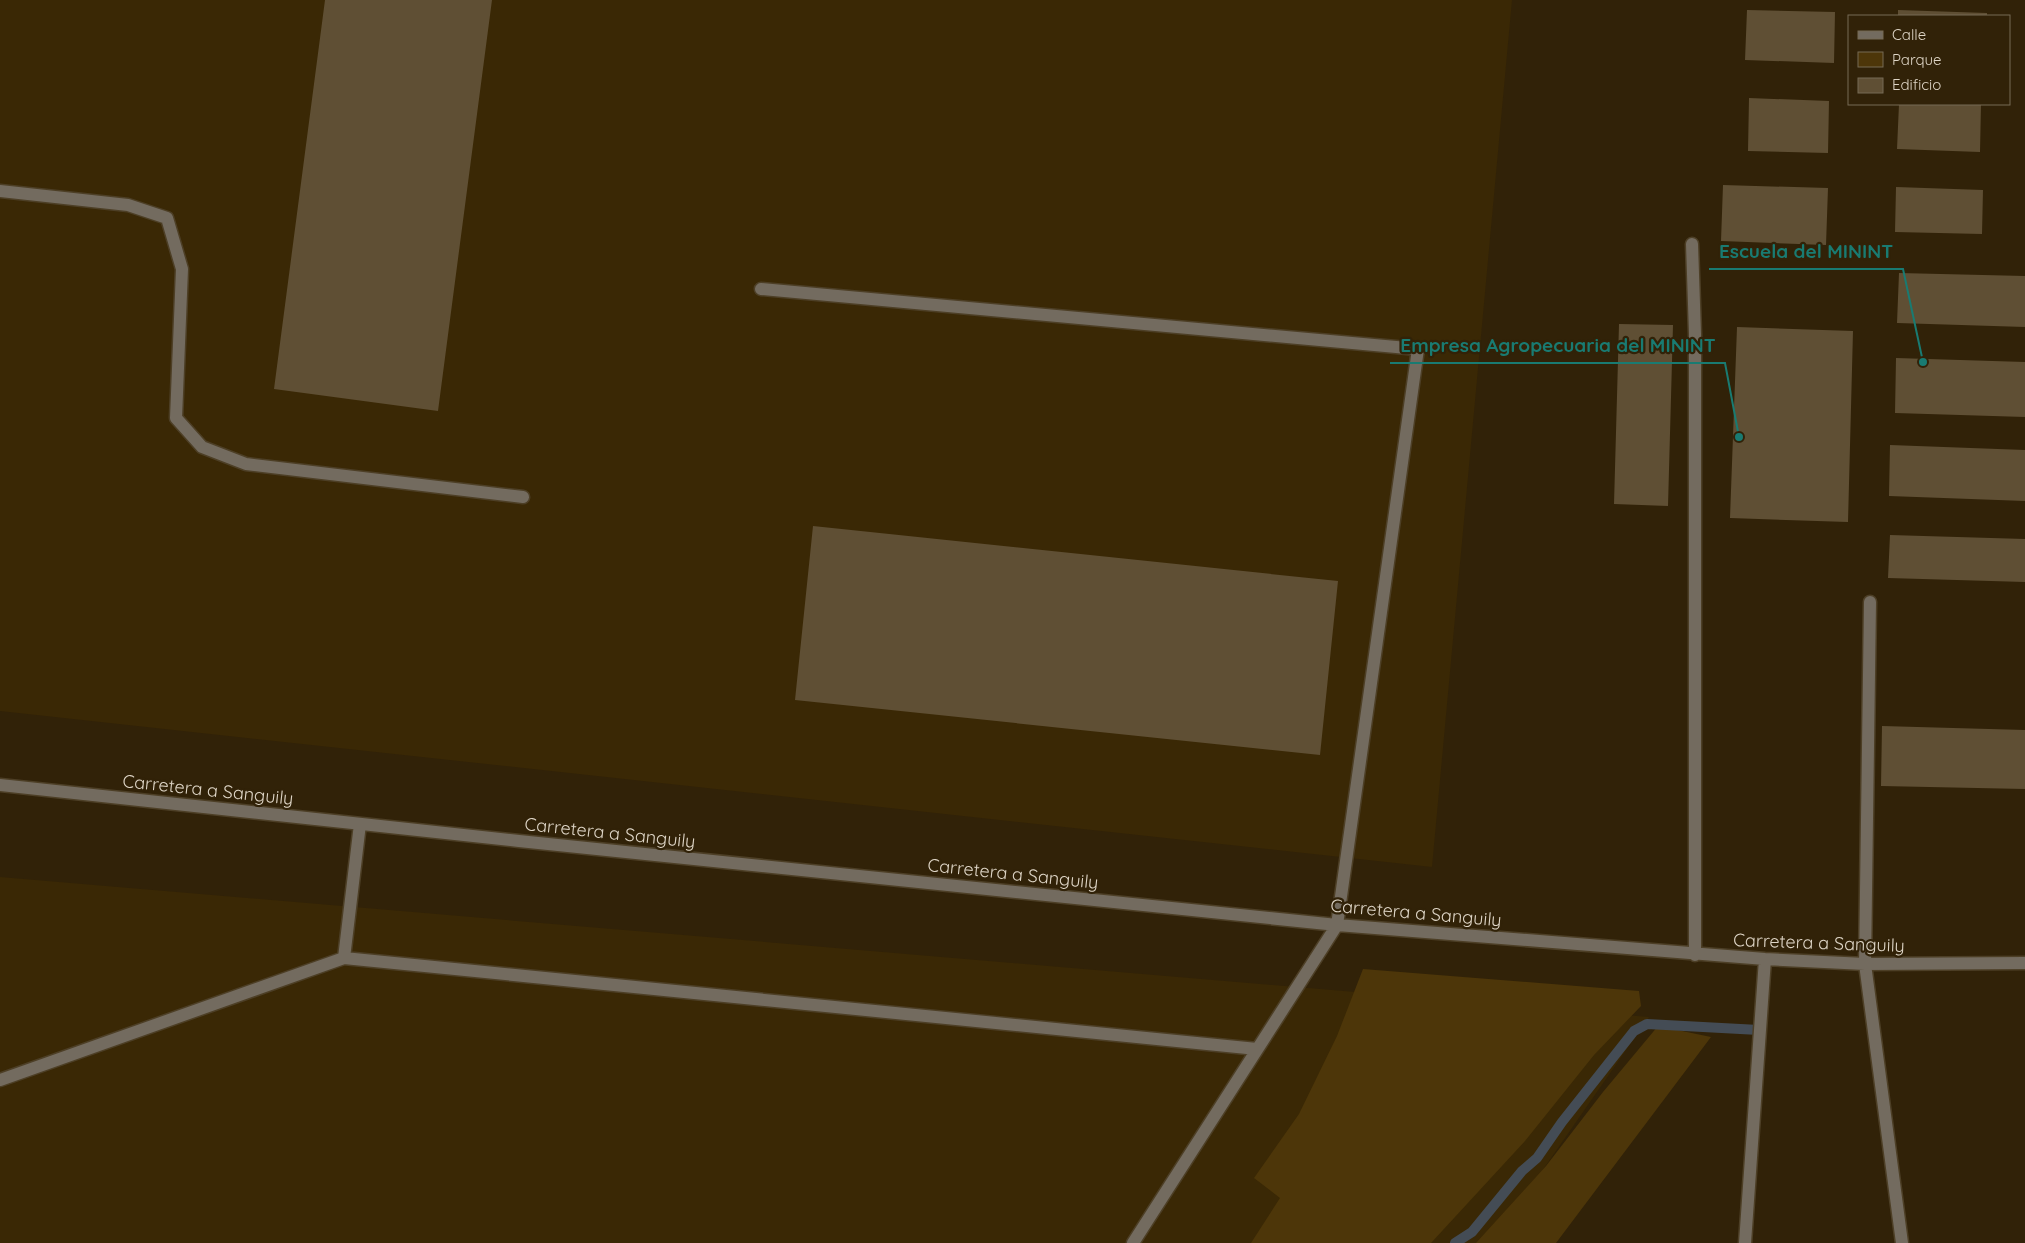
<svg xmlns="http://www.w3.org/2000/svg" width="2025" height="1243" font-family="Quicksand,sans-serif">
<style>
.built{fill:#3a2805}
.green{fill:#4d3609}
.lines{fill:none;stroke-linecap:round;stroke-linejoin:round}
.stream{stroke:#444c55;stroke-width:10}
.building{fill:#5f4f34}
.minor-casing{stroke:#4d3f26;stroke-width:15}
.minor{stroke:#736b5f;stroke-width:12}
.labels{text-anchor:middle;stroke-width:4.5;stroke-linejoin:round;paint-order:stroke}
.street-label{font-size:18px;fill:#ded5c6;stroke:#312208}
.leader{fill:none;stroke:#197b72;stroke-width:2}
.callout-dot{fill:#197b72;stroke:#312208;stroke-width:2}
.callout-label{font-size:19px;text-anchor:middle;font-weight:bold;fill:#197b72;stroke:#312208;stroke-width:4.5;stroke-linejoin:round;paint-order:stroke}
</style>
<rect width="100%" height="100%" fill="#312208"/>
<path class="built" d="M0,0H1512L1432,867L0,711Z
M0,877L1649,1017L1492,1243H0Z"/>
<path class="green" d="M1363,969L1639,991L1641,1006L1594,1055L1525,1141L1431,1243H1251L1280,1198L1254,1178L1299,1114L1337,1036Z
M1658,1026L1711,1037L1556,1243H1476L1546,1166L1603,1092Z"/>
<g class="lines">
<path class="stream" d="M1455,1243L1472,1232L1522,1171L1537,1158L1562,1122L1634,1031L1647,1024L1759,1030"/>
</g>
<path class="building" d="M325,0H492L438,411L274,389Z
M1747,10L1835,12L1834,63L1745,60Z
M1898,10L1987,13V16H1898Z
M1749,98L1829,101L1828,153L1748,151Z
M1899,104H1981L1980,152L1897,149Z
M1723,185L1828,188L1826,245L1721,241Z
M1896,187L1983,190L1982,234L1895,232Z
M1899,273L2025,276V327L1897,323Z
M1619,324L1673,325L1668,506L1614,504Z
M1737,327L1853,331L1848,522L1730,518Z
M1896,358L2025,362V417L1895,413Z
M1890,445L2025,450V501L1889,496Z
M813,526L1338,581L1320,755L795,700Z
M1890,535L2025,539V582L1888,578Z
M1882,726L2025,730V789L1881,786Z"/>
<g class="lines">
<g class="minor-casing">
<path id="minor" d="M0,191L128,205L167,218L182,269L176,418L202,447L246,464L523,497
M1692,244L1695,334V955
M761,289L1418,349L1337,925L1133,1243
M1870,602L1865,964L1902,1243
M0,785L519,841L1337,925L1765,959L1865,964L2025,963
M344,958L1257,1049
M0,1080L344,958L360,824
M1745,1243L1765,959"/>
</g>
<use href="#minor" class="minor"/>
</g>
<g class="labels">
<g class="street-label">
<text transform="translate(208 790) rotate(6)" y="6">Carretera a Sanguily</text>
<text transform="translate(610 833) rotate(6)" y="6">Carretera a Sanguily</text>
<text transform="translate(1013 874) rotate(6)" y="6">Carretera a Sanguily</text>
<text transform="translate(1416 913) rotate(5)" y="6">Carretera a Sanguily</text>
<text transform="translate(1819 943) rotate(2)" y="6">Carretera a Sanguily</text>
</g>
</g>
<path class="leader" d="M1923 362L1903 269H1709M1739 437L1725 363H1390"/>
<g class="callout-dot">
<circle cx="1923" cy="362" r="5"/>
<circle cx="1739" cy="437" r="5"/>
</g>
<g class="callout-label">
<text x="1806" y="258">Escuela del MININT</text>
<text x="1558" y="352">Empresa Agropecuaria del MININT</text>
</g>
<rect x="1848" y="15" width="162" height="90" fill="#312208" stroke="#766a54"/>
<rect x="1858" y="31" width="25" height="8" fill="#736b5f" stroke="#766a54"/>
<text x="1892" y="40" font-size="15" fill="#ded5c6">Calle</text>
<rect x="1858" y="52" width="25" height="15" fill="#4d3609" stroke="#766a54"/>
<text x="1892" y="65" font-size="15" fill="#ded5c6">Parque</text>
<rect x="1858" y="78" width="25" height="15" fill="#5f4f34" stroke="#766a54"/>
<text x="1892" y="90" font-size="15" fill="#ded5c6">Edificio</text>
</svg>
